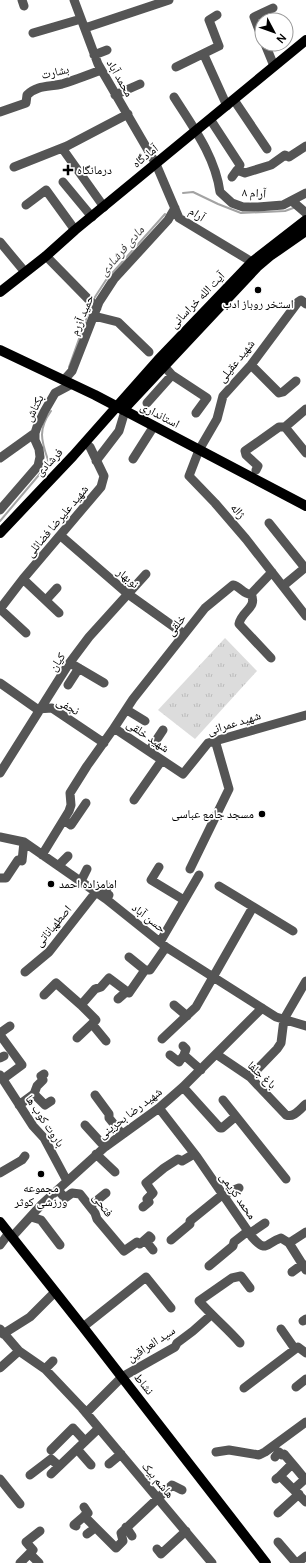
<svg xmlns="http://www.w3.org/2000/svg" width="306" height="1563" font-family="Manrope,'Noto Naskh Arabic',sans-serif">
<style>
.grass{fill:url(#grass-tufts)}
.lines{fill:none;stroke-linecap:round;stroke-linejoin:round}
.stream{stroke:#a3a3a3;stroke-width:2}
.minor{stroke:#555;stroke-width:9}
.major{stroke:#000;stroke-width:10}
.poi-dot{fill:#000;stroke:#fff;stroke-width:1.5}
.labels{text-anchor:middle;stroke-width:3.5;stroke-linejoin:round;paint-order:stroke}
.street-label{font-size:12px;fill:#000;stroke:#fff}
.poi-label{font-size:12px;fill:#000;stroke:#fff;text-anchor:start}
.water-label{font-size:13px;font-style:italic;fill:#444;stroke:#fff}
</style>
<defs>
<pattern id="grass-tufts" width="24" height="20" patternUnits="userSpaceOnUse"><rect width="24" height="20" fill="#dcdcdc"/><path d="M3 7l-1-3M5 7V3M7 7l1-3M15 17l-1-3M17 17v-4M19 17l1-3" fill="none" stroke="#bbb"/></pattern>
</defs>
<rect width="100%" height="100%" fill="#fff"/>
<path class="grass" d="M225,638L257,671L195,739L158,710Z"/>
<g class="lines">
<path class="stream" d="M183,193L193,192L218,204L241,213L285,211L296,207
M93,300L106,280L165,214
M69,367L90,308
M0,521L44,469L48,460C41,440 38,429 51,411"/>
<path class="minor" d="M22,0L24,6
M74,0L98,64L156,164L179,218L252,262
M85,28L169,0
M33,33L81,19
M262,38L254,17L273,8
M265,44L274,66
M94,55L107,50
M204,55L227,106
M176,67L219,46L209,20L217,15
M115,95L140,84
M174,97C193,127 215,156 220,192L232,203L243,207H258L283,205L306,193
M234,100L267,149
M0,112L26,103L27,95C37,85 49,87 62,84C75,80 88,75 101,70
M210,119L240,165
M62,148L104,207
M14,167L67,146L128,114
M232,177L237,170L245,173L271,165L285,155L289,157L306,146
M63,182L92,217
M292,201L306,213
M26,205L46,190L75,230
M0,242L25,272
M46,256L97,308
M306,304L301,300L298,302L251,365L223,396L217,419L199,450L189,476L215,503L246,539L306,616
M94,316L118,322L149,352
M163,365L172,375L207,398L196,413
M251,365L279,393L283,392L296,381
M64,380L72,371L99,302L114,279L168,220L175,208
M147,403L172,375
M285,427L306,409
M0,458L35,433
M133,459L154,426
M96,461L119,431L125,411
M256,470L258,466L246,455L245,451L279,427H285L306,453
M0,510L38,466L40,457L39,449L35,440V433L37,427L44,412L55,393L72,384
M269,523L305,568
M61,536L128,594L184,634
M23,579L59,613
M283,586L306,567
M251,594C258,608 241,611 239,624L271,658
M46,600L57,588
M0,609L23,579L101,487L104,476L90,447L85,443
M0,609L26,633
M70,663L104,683
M0,683L37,709L52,708L104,743
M68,685L79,668
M127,710L145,721
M114,728L133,699L205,608L233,585C240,586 244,595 251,594L272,572
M149,751L163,730
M0,773L68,665L89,637L146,574
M134,800L162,760
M64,820L71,825L86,803
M0,837L24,842L106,899L166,947L276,1017L306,1026
M42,855L69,811L71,805L70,793L87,766L114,728L183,774L208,743L306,715
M59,865L68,856
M159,867L151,880L184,900
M190,869L229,789L215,740
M0,878H6L18,860L22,861L24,842
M81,881L87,869
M219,886L293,931
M107,898L109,895L104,892L108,887
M160,942L199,875
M129,957L145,970
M25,972L49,952L96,892
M44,995L56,983L81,1005
M118,999L126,992
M174,1005L187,1016
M92,1024L106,1041
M0,1033L10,1026
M0,1035L22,1065L3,1079
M77,1038L96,1020L81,1005L95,989L101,987L109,978L129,993L145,970H150L166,947
M162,1039L196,1007L253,907
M216,1054L250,1077L286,1115C294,1118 300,1109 306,1104
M170,1055L179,1062L184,1055L186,1049L183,1046
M184,1055L201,1070
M0,1058L4,1056
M0,1075L33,1126L44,1138L67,1181
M250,1077L277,1049L281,1043L284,1019L306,981
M183,1087L220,1128H222L235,1117
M34,1094L45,1105L51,1101
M95,1095L109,1114V1118L122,1134
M223,1100L286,1179
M19,1105L34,1094L37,1086L43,1080L41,1076L44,1074
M159,1108L197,1157L252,1237C267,1254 265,1243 281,1238L289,1243L306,1270
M85,1125L105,1147
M96,1154L115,1172
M0,1173L22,1160L25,1156
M58,1190L65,1198L72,1193L80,1194L95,1213L97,1219L124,1251L137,1242L140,1244L149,1236L151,1238
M90,1206L106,1193
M143,1207L149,1202L147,1199L153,1193L146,1183L164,1168L178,1159L182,1161L194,1154
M31,1217L41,1220L60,1245
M249,1234L265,1223
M12,1237L42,1204L105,1147L159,1108L183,1087L262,1008
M145,1240L153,1250
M171,1240L190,1224V1221L222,1195L239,1188
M289,1243L306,1232
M0,1245L9,1233
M209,1266L233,1246L234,1242L248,1231
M292,1272L303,1264
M303,1321L306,1319
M83,1327L146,1277L171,1308
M0,1329L19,1351L45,1369L82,1408L212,1563
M281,1329L295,1349
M3,1334L30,1317L55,1292
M240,1343C227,1328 212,1316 199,1301L232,1278L241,1276L250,1288
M0,1368L19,1351
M45,1369L53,1361
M296,1387L306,1379
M244,1388L298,1347L306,1353
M86,1413L122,1377L175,1347L177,1343L193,1331L211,1315
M77,1449L91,1465
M51,1450L73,1428L85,1441
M216,1452L229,1450L259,1455L265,1452L306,1422
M275,1457L279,1452L282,1455L284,1454L295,1467
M109,1464L121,1454
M51,1474L99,1428
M30,1475L51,1459L59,1466
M280,1476L290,1466L295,1467L305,1479L294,1489
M0,1479L20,1504
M276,1479L280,1476L306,1502
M278,1513L299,1494
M84,1516L116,1548L123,1541L121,1533L172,1485L182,1490
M76,1526L74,1525L88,1513L84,1507
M126,1527L132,1536
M87,1534L95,1528
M278,1542L296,1563
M157,1549L161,1554L186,1531
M30,1554L39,1563
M20,1563L33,1550L26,1542L40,1531
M297,1563L306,1556"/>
<path class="major" d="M0,292L46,256L75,230L306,40
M0,350L95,395L306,506
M123,410L257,267L270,256L306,231
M0,533L73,456L158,360L252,262L306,220
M0,1222L83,1327L266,1563"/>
</g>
<g class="poi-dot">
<path d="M66 164h4v4h4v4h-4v4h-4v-4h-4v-4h4z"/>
<circle cx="258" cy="290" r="4"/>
<circle cx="262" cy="814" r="4"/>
<circle cx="51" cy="884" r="4"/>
<circle cx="41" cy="1174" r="4"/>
</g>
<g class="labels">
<g class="street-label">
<text transform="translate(55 72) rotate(-13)" y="4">بشارت</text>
<text transform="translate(120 78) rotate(60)" y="4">محمد آباد</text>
<text transform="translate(145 156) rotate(-39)" y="4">آمادگاه</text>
<text transform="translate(254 193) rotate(3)" y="4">۸ آرام</text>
<text transform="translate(197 214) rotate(33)" y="4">آرام</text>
<text transform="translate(197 300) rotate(-46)" y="4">آیت الله خراسانی</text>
<text transform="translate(82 315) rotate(-67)" y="4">حمید آزرم</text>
<text transform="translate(236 361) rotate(-51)" y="4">شهید عقیلی</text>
<text transform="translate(34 408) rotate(-63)" y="4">بکتاش</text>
<text transform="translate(160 415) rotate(28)" y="4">استانداری</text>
<text transform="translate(49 462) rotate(-46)" y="4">فرشادی</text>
<text transform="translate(238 511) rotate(49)" y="4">ژاله</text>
<text transform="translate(57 521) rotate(-50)" y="4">شهید علیرضا فضائلی</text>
<text transform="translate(128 578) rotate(40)" y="4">نوبهار</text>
<text transform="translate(176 625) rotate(-52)" y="4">خلقی</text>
<text transform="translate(57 662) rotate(-56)" y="4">کیان</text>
<text transform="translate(68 706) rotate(29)" y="4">نجفی</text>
<text transform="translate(234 723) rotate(-17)" y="4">شهید عمرانی</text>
<text transform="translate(148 736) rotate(34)" y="4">شهید خلقی</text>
<text transform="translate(149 918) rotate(38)" y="4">حسن آباد</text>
<text transform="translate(53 926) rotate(-50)" y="4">اصطهباناتی</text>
<text transform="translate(262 1075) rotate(43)" y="4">باغ جلفا</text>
<text transform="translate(130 1113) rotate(-37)" y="4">شهید رضا بحرینی</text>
<text transform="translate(45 1121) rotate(56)" y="4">باروت کوب ها</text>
<text transform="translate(238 1196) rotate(55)" y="4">محمد کریمی</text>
<text transform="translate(103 1205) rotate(54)" y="4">فتحی</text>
<text transform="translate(151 1344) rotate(-33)" y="4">سید العراقین</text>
<text transform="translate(144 1384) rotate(52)" y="4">نشاط</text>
<text transform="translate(158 1480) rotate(50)" y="4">هاشم بیک</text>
</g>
<g class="poi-label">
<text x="77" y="174">درمانگاه</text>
<text x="258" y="308" text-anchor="middle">استخر روباز ادب</text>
<text x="254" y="818" text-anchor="end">مسجد جامع عباسی</text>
<text x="59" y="888">امامزاده احمد</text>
<text x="41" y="1192" text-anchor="middle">مجموعه<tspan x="41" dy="14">ورزشی کوثر</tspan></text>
</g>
<g class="water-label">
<text transform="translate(121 250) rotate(-49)" y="5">مادی فرشادی</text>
</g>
</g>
<g transform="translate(274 32) rotate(131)"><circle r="19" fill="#ffffff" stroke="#999999"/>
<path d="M0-3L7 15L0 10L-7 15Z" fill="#000000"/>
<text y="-6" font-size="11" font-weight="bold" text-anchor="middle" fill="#000000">N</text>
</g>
</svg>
